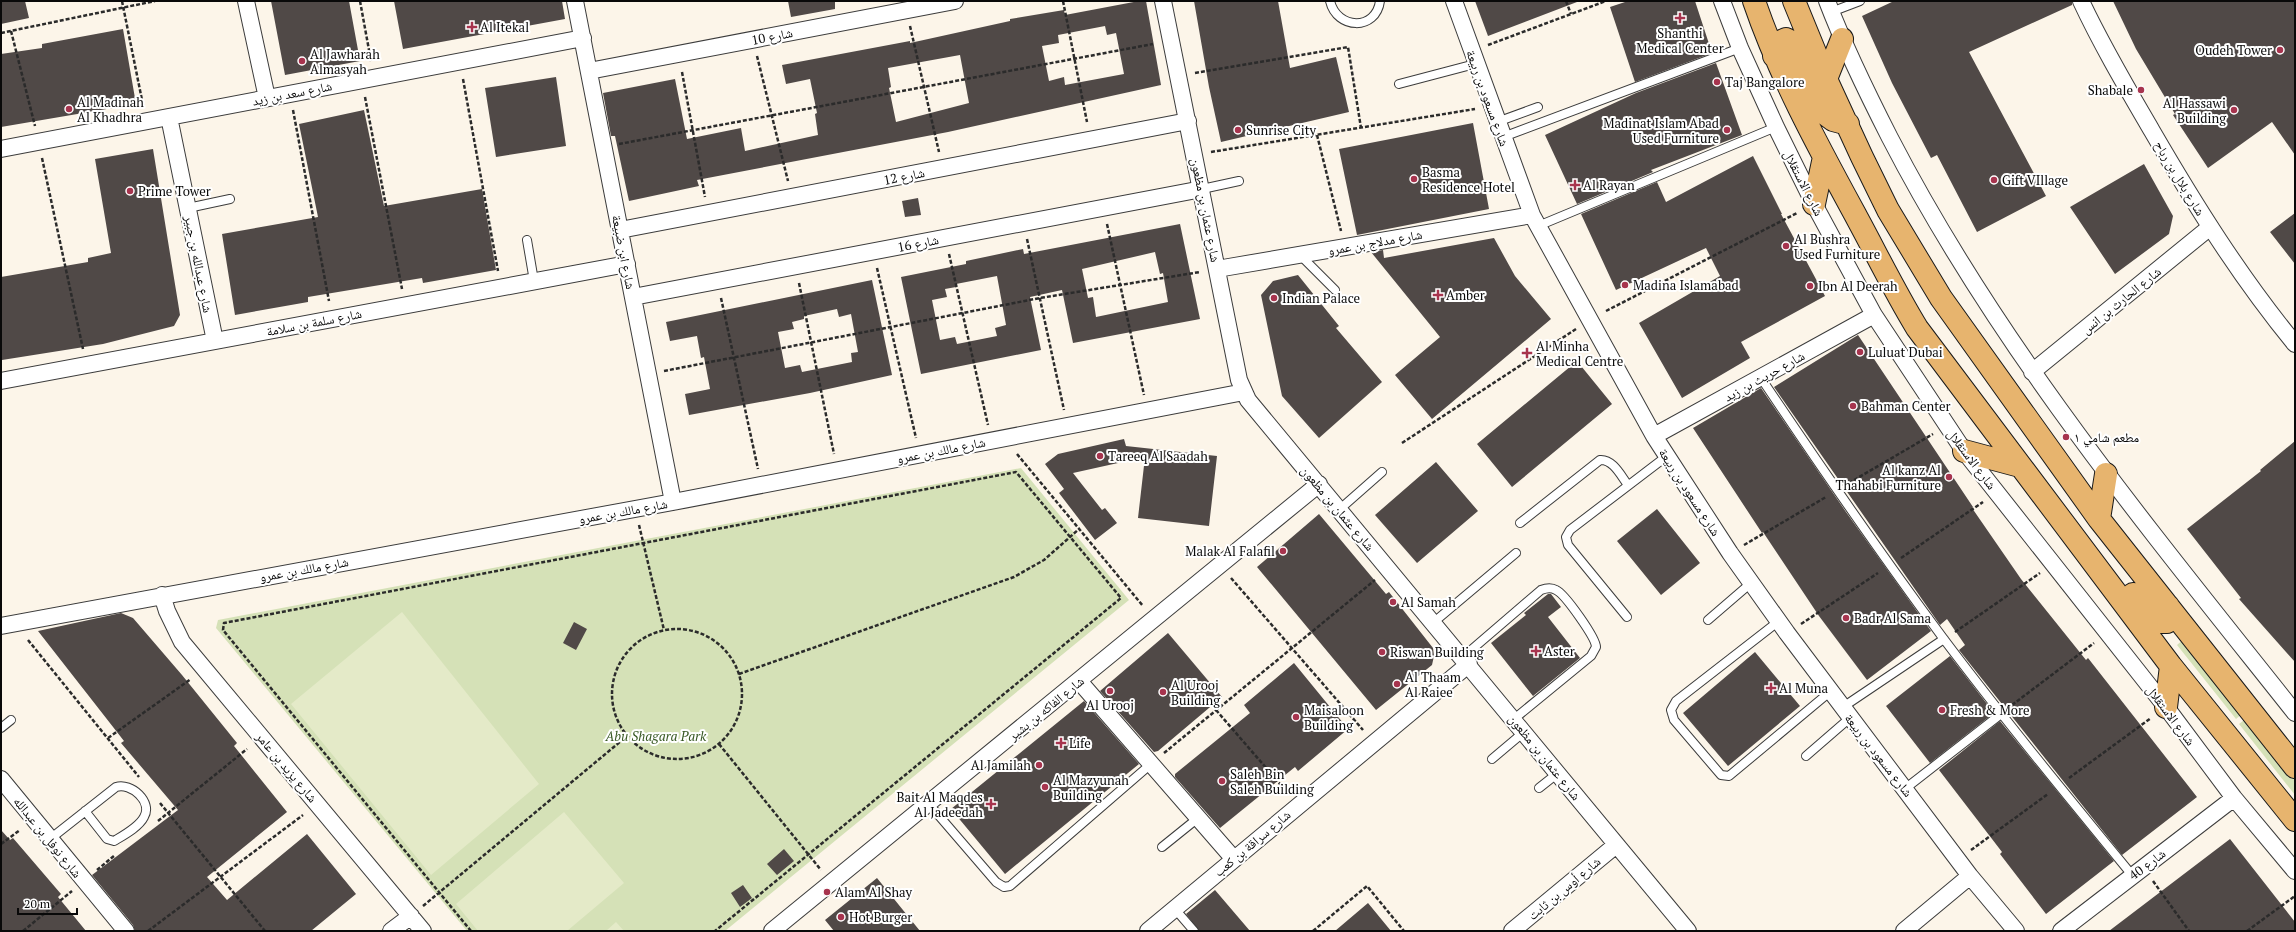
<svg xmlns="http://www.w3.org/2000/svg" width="2296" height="932" font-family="'PT Serif','Noto Naskh Arabic',serif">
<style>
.green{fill:#d5e1b7}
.pitch{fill:#e4eac8}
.building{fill:#504947;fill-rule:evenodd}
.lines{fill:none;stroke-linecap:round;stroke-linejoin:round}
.service-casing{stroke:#3c3c3c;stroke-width:10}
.minor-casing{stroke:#3c3c3c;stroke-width:18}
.primary-casing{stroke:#1a1a1a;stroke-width:24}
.path{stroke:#2b2b2b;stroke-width:2.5;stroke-dasharray:4 2;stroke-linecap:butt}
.service{stroke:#fff;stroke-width:8}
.minor{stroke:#fff;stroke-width:16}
.primary{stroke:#e7b46e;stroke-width:22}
.poi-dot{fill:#a7344e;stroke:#fff;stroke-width:1.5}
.labels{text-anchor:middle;stroke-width:4;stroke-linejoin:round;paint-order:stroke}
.poi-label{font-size:13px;fill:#090909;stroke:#fff;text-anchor:start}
.street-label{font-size:13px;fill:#090909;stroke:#fff}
.park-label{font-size:13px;font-style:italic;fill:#375823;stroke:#fff}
</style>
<rect width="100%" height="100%" fill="#fcf5e9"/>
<path class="green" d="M1021,468L1129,600L725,931H467L216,628L218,620Z
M2185,638L2244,712L2236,719L2177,645Z
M2248,717L2295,777V795L2239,724Z"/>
<path class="pitch" d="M402,612L539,784L431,875L291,704Z
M564,812L624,883L567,931H478L456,904Z
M616,922L624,931H606Z"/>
<path class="building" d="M1,1H25L29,18L1,24Z
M271,1H349L360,61L285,75Z
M394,1H562L565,19L403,49Z
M788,1H835V9L791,17Z
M1139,1H1146L1161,85L948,132L697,180L699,186L629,201L615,136H611L603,93L675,79L687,139L741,128L745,151L818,135L815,114L817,113L810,79L786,84L782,65L910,41V43L1010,21V19L1064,10L1065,15ZM1105,26L1107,35L1116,33L1124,74L1065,85L1064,77L1049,81L1042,46L1059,43L1058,35ZM960,55L969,103L896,122L889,88L891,87L888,68Z
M1194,1H1278L1290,68L1336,57L1349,112L1221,142L1209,87Z
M1475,1H1577V2L1488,36Z
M1628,1H1695L1712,53L1635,82L1610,7Z
M1894,1H2072V5L1969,52L2046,196L1977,232L1937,155L1931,158L1892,83L1862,16Z
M2113,1H2295V155L2272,122L2208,168L2173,115L2175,114L2136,49Z
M123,29L136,104L1,127V54L42,48V44Z
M1716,63L1742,135L1651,170L1653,172L1577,204L1545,135L1636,93Z
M556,77L566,146L496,157L485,88Z
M364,110L384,206L482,189L496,270L423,283L422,278L308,297V302L235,315L222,234L318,217L299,124Z
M1473,123L1489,209L1357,235L1339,149Z
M153,149L180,315L174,326L103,344L2,360L1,277L88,262V258L111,253L95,159Z
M1753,156L1782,214H1781L1825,296L1741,342L1750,358L1682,398L1639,323L1720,276L1706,248L1616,290L1581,214L1657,182L1666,202Z
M2144,164L2173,216L2169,234L2115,274L2070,207Z
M918,198L921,215L905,217L902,201Z
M2295,213V264L2270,232Z
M1180,224L1200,319L1073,343L1062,290L1030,297L1041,350L921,374L901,277L966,264V261L1023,249L1024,254ZM1155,252L1160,274L1163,273L1168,302L1096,317L1093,297L1088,298L1082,269ZM997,276L1006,325L995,328L997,336L957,344L955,337L940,340L932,300L947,297L945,289L956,287V284Z
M1494,238L1515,276L1551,319L1432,419L1395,375L1440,337L1371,252L1383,250L1384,258Z
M1298,275L1339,326L1336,328L1382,382L1319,438L1282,396L1261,295L1273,281Z
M872,280L892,375L810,393L689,415L685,394L710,389L704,357L701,358L697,336L670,341L666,322ZM837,309L839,317L851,314L858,352L851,353L852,362L802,372L800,365L785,368L778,332L794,329L792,322L804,319V316Z
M1858,335L1973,507L1972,508L2021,579L2086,660L2088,658L2197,797L2122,855L1959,650L1965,645L1947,619L1940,625L1774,387Z
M1577,361L1612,404L1512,487L1477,444Z
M1761,388L1846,512L1931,631L1867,680L1819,616L1763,532L1762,533L1693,428Z
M1124,439L1126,446L1217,456L1209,526L1138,518L1145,457L1073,473L1102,510L1105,508L1117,523L1095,540L1059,493L1064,489L1045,464L1058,454Z
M2295,441V662L2239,599L2241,598L2187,529L2261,471L2260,470Z
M1436,462L1478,511L1417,563L1375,515Z
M1657,509L1700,563L1661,595L1617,541Z
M1319,514L1386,594L1389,592L1433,648L1434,656L1432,665L1376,710L1257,567Z
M1548,594H1551L1561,607L1548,617L1580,658L1533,696L1491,643L1526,615L1524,613Z
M121,613L133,618L182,675L237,743L234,746L287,812L207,877L227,900L307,834L356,894L311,931H135L133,925L92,875L178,810L121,743L124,741L38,631Z
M574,622L587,629L576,650L563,643Z
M1168,633L1222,697L1158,751L1154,752L1100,691Z
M1755,652L1800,706L1728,766L1683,713Z
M1950,656L1994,713L1930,763L1886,706Z
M1294,663L1348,729L1298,771L1295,767L1220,828L1175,777V774L1250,713L1244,705Z
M1084,701L1139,764L1005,874L951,809Z
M2000,721L2114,861L2046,914L2000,854L2002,852L1939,770Z
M1,830L10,840L13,838L61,894L58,897L86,931H1Z
M2230,839L2295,922V931H2109Z
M784,849L794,861L777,875L767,864Z
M877,878L920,931H834L825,920Z
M743,885L752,898L740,907L731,893Z
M1215,890L1250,931H1199L1186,914Z
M1368,903L1391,931H1335Z"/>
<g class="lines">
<g class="service-casing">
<path id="service" d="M1330,1C1337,30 1376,31 1380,1
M1831,12L1860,1
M1399,84L1475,64
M1497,122L1538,107
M1503,137L1740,48
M1202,189L1239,181
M188,208L230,199
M1538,226L1776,127
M527,240L534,281
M1300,255L1335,290
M1761,378C1820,466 1880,553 1943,638C2004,719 2068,797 2132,875
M1340,509L1382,472
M1520,523L1600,460C1613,459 1621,476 1628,485
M1627,617L1568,545L1566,537L1570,530L1667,456
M1708,620L1751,583
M1779,621L1676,701L1671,710L1674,720L1721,775L1729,776L1831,691
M1434,622L1516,553
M1463,657L1541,590C1546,588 1551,587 1556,590C1565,594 1596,638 1596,647L1591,656L1514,719
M1843,707L1944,639
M1,728L11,720
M1806,756L1851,717
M1492,759L1524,732
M1539,788L1558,773
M1906,788L2001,714
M928,803L996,882L1004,887L1010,886L1151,764
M50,839L116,787C131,782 153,802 144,817C139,827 124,835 114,841L107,839L85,811
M1162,847L1198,818
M1175,909L1194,931"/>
</g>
<g class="minor-casing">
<path id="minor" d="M246,1L267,98
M575,1L673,502
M1163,1L1239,380L1248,400L1688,931
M1454,1L1532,215L1654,436L1730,553L1787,633L1970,876L2016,931
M1722,1L1740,48L1776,127L1814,204L1874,315L1964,451L2166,707L2234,798L2295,871
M1827,1C1845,48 1867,93 1890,138C1998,347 2149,529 2295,713
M2081,1C2102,46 2127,88 2152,131C2195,205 2240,277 2295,344
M589,71L955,1
M169,117L215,341
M1,149L583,38
M620,230L1188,121
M1217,269L1532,215
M633,297L1202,189
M2032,372L2209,228
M1,381L627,264
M1654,436L1874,315
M162,595L167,611L182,642L423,931
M1,626L673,502L1244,392
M1079,681L1233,858
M1,779L126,931
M391,931L411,916
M772,931L1319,484
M1148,931L1469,664
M1512,931L1616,845
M1904,931L1970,876
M2061,931L2234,798"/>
</g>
<g class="primary-casing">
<path id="primary" d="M1754,1C1780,77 1819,148 1857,218C1877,255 1895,292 1917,328L2171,666L2295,820
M1794,1L1826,79L1862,157L1888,210L1941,298L2099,519L2295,767
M1774,56L1777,43L1786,39L1790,41L1825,114L1833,120L1848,124
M1826,79L1842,39
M1814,204L1824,157
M1964,451L2020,466
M2099,519L2106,474
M2133,594L2158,622H2167L2170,618L2168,606
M2166,707L2171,666"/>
</g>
<path class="path" d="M122,1L143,105
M360,1L371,61
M1063,1L1087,122
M1566,1L1571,14
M910,26L939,152
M11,31L35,126
M1,33L155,1
M1488,45L1606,1
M757,56L788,181
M682,72L705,197
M1195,73L1348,47L1361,128
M463,79L498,271
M365,97L402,289
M293,110L329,301
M1317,135L1341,231
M619,144L1153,44
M1211,152L1475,109
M42,158L83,349
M1107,224L1144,395
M1027,239L1064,410
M949,254L988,425
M877,268L916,438
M799,283L834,454
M721,298L758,469
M1606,311L1797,213
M664,371L1040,298L1200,272
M1402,443L1576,329
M1017,454L1143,606
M1849,483L1933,434
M639,525L664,630
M1744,545L1826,497
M1901,558L1983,502
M1231,578L1363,730
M1801,624L1878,573
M612 694a65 65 0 1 1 130 0a65 65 0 1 1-130 0Z
M1955,632L2040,573
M28,640L139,777
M739,674L1014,577L1044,560L1079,529
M2012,705L2094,643
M1216,710L1287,792
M108,738L191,679
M719,744L821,870
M1164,753L1375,580
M2069,778L2151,718
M160,803L265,931
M158,821L247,749
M1,844L20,830
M1971,850L2048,794
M97,870L115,855
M2153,881L2189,931
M423,906L627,736
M23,931L72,891
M148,931L303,815
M471,931L223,630L224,623L1016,472L1121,598L715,931
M1313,931L1367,886L1404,931
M2247,931L2295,896"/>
<use href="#service" class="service"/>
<use href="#minor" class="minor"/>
<use href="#primary" class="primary"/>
</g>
<g class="poi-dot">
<path d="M1678 12h4v4h4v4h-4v4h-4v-4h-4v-4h4z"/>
<path d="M470 21h4v4h4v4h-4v4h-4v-4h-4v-4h4z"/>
<circle cx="2280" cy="50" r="4"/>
<circle cx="302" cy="61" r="4"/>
<circle cx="1717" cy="82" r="4"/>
<circle cx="2141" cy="90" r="4"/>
<circle cx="69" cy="109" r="4"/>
<circle cx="2234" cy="110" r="4"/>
<circle cx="1238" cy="130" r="4"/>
<circle cx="1727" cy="130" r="4"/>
<circle cx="1414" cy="179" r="4"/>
<circle cx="1994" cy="180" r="4"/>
<path d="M1573 179h4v4h4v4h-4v4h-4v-4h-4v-4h4z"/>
<circle cx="130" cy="191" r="4"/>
<circle cx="1786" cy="246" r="4"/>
<circle cx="1625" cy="285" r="4"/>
<circle cx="1810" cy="286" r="4"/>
<path d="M1436 289h4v4h4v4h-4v4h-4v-4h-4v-4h4z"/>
<circle cx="1274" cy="298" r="4"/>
<circle cx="1860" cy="352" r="4"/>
<path d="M1525 347h4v4h4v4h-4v4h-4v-4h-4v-4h4z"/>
<circle cx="1853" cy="406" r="4"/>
<circle cx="2066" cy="437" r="4"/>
<circle cx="1100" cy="456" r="4"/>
<circle cx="1949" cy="477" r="4"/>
<circle cx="1283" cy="551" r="4"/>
<circle cx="1393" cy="602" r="4"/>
<circle cx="1846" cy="618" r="4"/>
<path d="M1534 645h4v4h4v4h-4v4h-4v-4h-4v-4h4z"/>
<circle cx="1382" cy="652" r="4"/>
<circle cx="1397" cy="684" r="4"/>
<path d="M1769 682h4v4h4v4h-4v4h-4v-4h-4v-4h4z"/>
<circle cx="1110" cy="691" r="4"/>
<circle cx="1163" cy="692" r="4"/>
<circle cx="1942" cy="710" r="4"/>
<circle cx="1296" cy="717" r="4"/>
<path d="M1059 737h4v4h4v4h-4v4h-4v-4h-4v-4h4z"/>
<circle cx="1039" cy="765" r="4"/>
<circle cx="1222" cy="781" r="4"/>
<circle cx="1045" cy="787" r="4"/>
<path d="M989 798h4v4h4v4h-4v4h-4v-4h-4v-4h4z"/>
<circle cx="827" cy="892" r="4"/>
<circle cx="841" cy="917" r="4"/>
</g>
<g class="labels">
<g class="poi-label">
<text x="480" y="32">Al Itekal</text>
<text x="1680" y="38" text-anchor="middle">Shanthi<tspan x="1680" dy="15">Medical Center</tspan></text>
<text x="2272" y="55" text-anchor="end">Oudeh Tower</text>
<text x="310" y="59">Al Jawharah<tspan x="310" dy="15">Almasyah</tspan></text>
<text x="1725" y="87">Taj Bangalore</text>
<text x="2133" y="95" text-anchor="end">Shabale</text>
<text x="77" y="107">Al Madinah<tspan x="77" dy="15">Al Khadhra</tspan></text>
<text x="2226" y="108" text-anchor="end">Al Hassawi<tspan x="2226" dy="15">Building</tspan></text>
<text x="1719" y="128" text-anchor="end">Madinat Islam Abad<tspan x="1719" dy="15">Used Furniture</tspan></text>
<text x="1246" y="135">Sunrise City</text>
<text x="1422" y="177">Basma<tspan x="1422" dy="15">Residence Hotel</tspan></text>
<text x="2002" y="185">Gift VIllage</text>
<text x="1583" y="190">Al Rayan</text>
<text x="138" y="196">Prime Tower</text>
<text x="1794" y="244">Al Bushra<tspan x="1794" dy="15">Used Furniture</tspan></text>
<text x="1633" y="290">Madina Islamabad</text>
<text x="1818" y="291">Ibn Al Deerah</text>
<text x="1446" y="300">Amber</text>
<text x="1282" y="303">Indian Palace</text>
<text x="1536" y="351">Al Minha<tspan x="1536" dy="15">Medical Centre</tspan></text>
<text x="1868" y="357">Luluat Dubai</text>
<text x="1861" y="411">Bahman Center</text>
<text x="2074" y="442">مطعم شامي ١</text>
<text x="1108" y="461">Tareeq Al Saadah</text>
<text x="1941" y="475" text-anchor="end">Al kanz Al<tspan x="1941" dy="15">Thahabi Furniture</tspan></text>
<text x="1275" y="556" text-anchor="end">Malak Al Falafil</text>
<text x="1401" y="607">Al Samah</text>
<text x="1854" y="623">Badr Al Sama</text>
<text x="1544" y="656">Aster</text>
<text x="1390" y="657">Riswan Building</text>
<text x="1405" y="682">Al Thaam<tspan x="1405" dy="15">Al Raiee</tspan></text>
<text x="1171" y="690">Al Urooj<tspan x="1171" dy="15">Building</tspan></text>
<text x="1779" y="693">Al Muna</text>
<text x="1110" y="710" text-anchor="middle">Al Urooj</text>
<text x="1304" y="715">Maisaloon<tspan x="1304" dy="15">Building</tspan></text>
<text x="1950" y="715">Fresh &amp; More</text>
<text x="1069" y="748">Life</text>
<text x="1031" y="770" text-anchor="end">Al Jamilah</text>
<text x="1230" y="779">Saleh Bin<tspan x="1230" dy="15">Saleh Building</tspan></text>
<text x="1053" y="785">Al Mazyunah<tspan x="1053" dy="15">Building</tspan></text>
<text x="983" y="802" text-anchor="end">Bait Al Maqdes<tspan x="983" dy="15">Al Jadeedah</tspan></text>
<text x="835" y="897">Alam Al Shay</text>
<text x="849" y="922">Hot Burger</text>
</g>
<g class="street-label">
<text transform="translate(772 36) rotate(-11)" y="5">شارع 10</text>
<text transform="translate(292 93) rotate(-11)" y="5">شارع سعد بن زيد</text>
<text transform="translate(1488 98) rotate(70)" y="5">شارع مسعود بن ربيعة</text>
<text transform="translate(904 176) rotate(-11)" y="5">شارع 12</text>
<text transform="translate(2180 178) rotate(59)" y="5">شارع بلال بن رباح</text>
<text transform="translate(1804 183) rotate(63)" y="5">شارع الاستقلال</text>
<text transform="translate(1206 210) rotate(79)" y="5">شارع عثمان بن مظعون</text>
<text transform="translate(1375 242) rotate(-10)" y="5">شارع مدلاج بن عمرو</text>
<text transform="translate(918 243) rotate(-11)" y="5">شارع 16</text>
<text transform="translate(624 252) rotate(79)" y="5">شارع ابن ضبيعة</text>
<text transform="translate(199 264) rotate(79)" y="5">شارع عبدالله بن جبير</text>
<text transform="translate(2121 300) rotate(-39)" y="5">شارع الحارث بن انس</text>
<text transform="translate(314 322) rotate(-11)" y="5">شارع سلمة بن سلامة</text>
<text transform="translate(1764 376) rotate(-29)" y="5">شارع حريث بن زيد</text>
<text transform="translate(941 450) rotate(-11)" y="5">شارع مالك بن عمرو</text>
<text transform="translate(1972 459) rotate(53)" y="5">شارع الاستقلال</text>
<text transform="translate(1690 492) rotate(57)" y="5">شارع مسعود بن ربيعة</text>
<text transform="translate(1338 508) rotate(50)" y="5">شارع عثمان بن مظعون</text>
<text transform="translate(623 511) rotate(-10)" y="5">شارع مالك بن عمرو</text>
<text transform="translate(304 569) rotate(-10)" y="5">شارع مالك بن عمرو</text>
<text transform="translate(1046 708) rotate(-39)" y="5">شارع الفاكه بن بشير</text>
<text transform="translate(2171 715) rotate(53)" y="5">شارع الاستقلال</text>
<text transform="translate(1879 755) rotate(52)" y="5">شارع مسعود بن ربيعة</text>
<text transform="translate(1545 757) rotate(51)" y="5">شارع عثمان بن مظعون</text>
<text transform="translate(287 767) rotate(50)" y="5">شارع يزيد بن عامر</text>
<text transform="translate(48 837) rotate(51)" y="5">شارع نوفل بن عبدالله</text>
<text transform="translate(1252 843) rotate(-40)" y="5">شارع سراقة بن كعب</text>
<text transform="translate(2147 864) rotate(-37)" y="5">شارع 40</text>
<text transform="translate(1564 888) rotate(-40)" y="5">شارع أوس بن ثابت</text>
</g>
<g class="park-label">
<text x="656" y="741">Abu Shagara Park</text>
</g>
</g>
<rect width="2296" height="932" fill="none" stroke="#090909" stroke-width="4"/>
<path d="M18 908v6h59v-6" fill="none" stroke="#090909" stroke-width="2"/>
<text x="24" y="908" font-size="12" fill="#090909" stroke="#ffffff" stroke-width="3" paint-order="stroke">20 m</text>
</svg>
